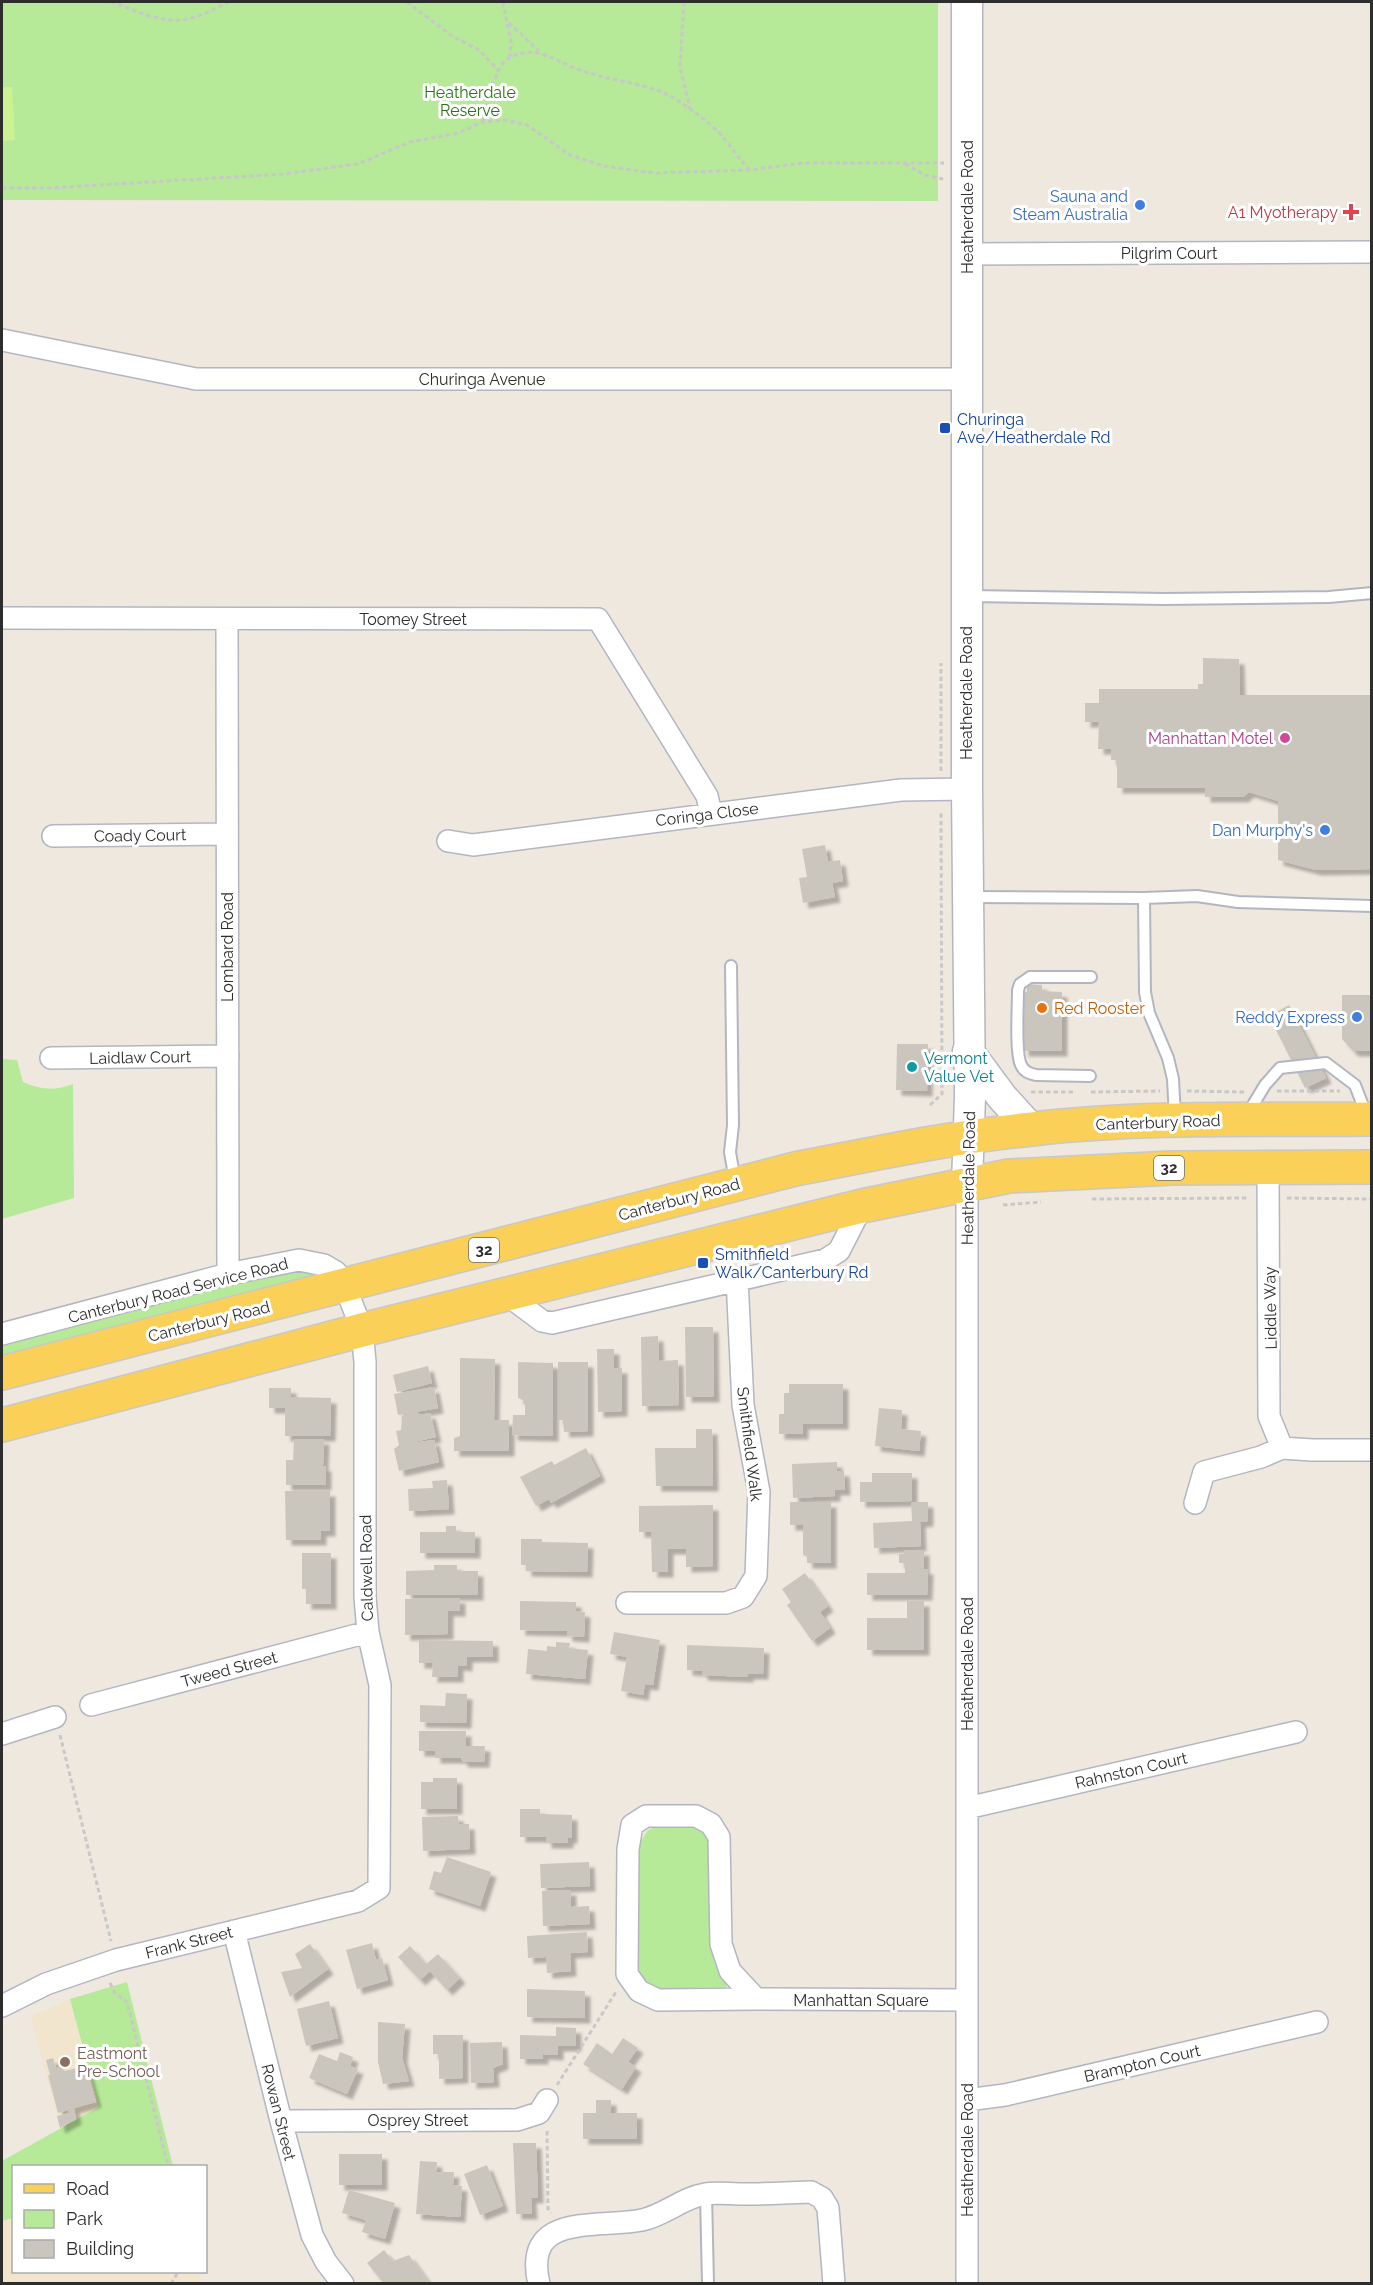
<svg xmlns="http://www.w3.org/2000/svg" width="1373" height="2285" font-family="Raleway,sans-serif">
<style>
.education{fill:#f1e5cd}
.green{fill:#b6e998}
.pitch{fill:#ccf193}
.building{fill:#cbc6bd;filter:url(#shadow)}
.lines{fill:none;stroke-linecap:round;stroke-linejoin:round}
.service-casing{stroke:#b3b6c1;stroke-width:14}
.minor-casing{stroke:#b3b6c1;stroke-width:24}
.secondary-casing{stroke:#b3b6c1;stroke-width:33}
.primary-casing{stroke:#c8c8c8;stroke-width:36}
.path{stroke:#c8c8c8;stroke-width:3;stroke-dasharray:4.5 3;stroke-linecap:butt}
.service{stroke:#fff;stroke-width:10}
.minor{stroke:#fff;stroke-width:21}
.secondary{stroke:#fff;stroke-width:30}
.primary{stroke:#fad058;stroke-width:33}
.shop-dot{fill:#3f7fe0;stroke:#fff;stroke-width:2}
.health-dot{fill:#e0444e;stroke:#fff;stroke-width:2}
.transit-dot{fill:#1a4fb4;stroke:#fff;stroke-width:2}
.hotel-dot{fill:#d1479c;stroke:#fff;stroke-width:2}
.food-dot{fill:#e8710a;stroke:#fff;stroke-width:2}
.culture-dot{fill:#0f9aa8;stroke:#fff;stroke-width:2}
.education-dot{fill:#8d6e63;stroke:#fff;stroke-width:2}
.labels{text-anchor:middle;stroke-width:6;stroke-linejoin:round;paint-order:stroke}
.shield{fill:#fff;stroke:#6c6c6c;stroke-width:1.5}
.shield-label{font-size:15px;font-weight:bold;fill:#2d2d2d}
.park-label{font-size:16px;fill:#2b7116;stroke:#fff}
.shop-label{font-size:16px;fill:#366cbe;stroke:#fff;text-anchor:end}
.street-label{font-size:16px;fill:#2d2d2d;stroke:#fff}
.health-label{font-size:16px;fill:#be3a42;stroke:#fff;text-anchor:end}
.transit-label{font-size:16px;fill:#164399;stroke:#fff;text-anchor:start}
.hotel-label{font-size:16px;fill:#b23c85;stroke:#fff;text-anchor:end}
.food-label{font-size:16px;fill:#c56008;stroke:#fff;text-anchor:start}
.culture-label{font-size:16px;fill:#0d838f;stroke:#fff;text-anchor:start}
.education-label{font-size:16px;fill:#785e54;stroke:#fff;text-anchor:start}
</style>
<defs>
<filter id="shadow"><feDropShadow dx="5.5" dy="5.5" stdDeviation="1.5" flood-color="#0004"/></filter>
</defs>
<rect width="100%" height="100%" fill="#efe8df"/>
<path class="education" d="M70,1999L99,2107L60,2128L31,2016Z
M13,2218L14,2272H199L202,2283H2V2221Z"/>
<path class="green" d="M2,2H938V201L2,200Z
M2,1059L17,1060L23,1082C41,1090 55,1091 73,1084L74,1198L2,1219Z
M288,1268L311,1271L312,1278L2,1360V1342Z
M683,1823L700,1831L710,1839L727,1990H657L641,1976L637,1967L636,1850L647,1831L656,1826Z
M127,1982L173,2166H14L13,2218L2,2221V2161L99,2107L70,1999Z"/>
<path class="pitch" d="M2,87H12L15,140L2,141Z"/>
<path class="building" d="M1203,658L1239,659L1240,695H1372V869L1316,870L1278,860V801L1249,792L1243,797H1205V788H1117V760H1111V749H1098L1099,722H1085V703H1099V689H1198V684H1203Z
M825,845L828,862L840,860L843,881L832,883L835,897L803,903L799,878L807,877L802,849Z
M1027,984L1042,985V991L1062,992V1051H1023V1039H1011L1012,1025H1023V991L1027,992Z
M1342,995H1372V1051H1353L1342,1039Z
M1289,1005L1326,1078L1305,1088L1269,1016Z
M897,1044H928L927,1091L896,1090Z
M685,1327H713L714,1397H686Z
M658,1336L659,1361L678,1360L679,1405L642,1406L641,1337Z
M597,1349H614V1368H622V1411L598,1412Z
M460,1358L495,1359L494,1420H509V1451H454V1438L460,1436Z
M518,1362L553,1363V1436L512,1435L513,1415H525V1401L518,1398Z
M558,1362H588V1431L564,1432L563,1420H558Z
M428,1366L432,1383L397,1392L393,1375Z
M789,1384H843V1424H803V1434H779V1414H784V1393H789Z
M434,1387L438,1408L416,1412L421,1415L430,1413L436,1437L405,1444L434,1440L439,1462L399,1471L394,1449L399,1445L396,1431L401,1430L402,1416L413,1413L398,1415L394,1394Z
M269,1388H291V1397L331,1398L330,1436H285V1408H269Z
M879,1408L902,1410L901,1429L921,1431L919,1451L875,1446Z
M696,1429H712L713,1486H656L655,1448H696Z
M294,1439H324L323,1466H326V1485H286V1460H293Z
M586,1448L600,1476L551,1503L549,1499L536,1506L520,1477L552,1461L554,1465Z
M837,1462V1471H844L845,1490H835V1496L793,1498L792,1464Z
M872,1473H912V1501L860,1502V1482H872Z
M447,1480L449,1509L409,1511L408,1489L433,1488L432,1481Z
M285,1491H330V1531H321V1540H286Z
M790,1502H831V1563H807V1557L803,1555V1525H790Z
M911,1502H928V1521L920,1522L921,1546L874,1548L873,1523L912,1521Z
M713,1505V1566L686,1567V1549H668V1572H652L651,1532H639V1506Z
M446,1526H456V1532H475V1553H420V1532H446Z
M521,1539H542V1542L588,1543L587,1572L526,1571V1565H521Z
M904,1550H924V1569H928L927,1595H867V1573H905V1563H899V1554H904Z
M302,1553H331V1604H306V1589H302Z
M434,1565H457V1571H478V1595H406V1571L434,1570Z
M805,1573L828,1606L820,1612L830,1628L812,1641L787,1605L791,1602L782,1589Z
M460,1598V1611H448V1634L405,1635V1599Z
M520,1601L576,1602V1611L585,1612L584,1637L567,1636V1631L520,1630Z
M907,1601H924V1650H867V1618H907Z
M614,1632L660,1640L653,1685L645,1684L643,1695L621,1691L627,1657L610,1654Z
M419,1640L493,1641V1657H467V1666L458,1665V1677H432L433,1663H419Z
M556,1642L570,1643L569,1648L588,1650L585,1679L526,1674L528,1649L547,1651V1646L556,1647Z
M687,1645L764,1648L763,1674H748V1677L702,1675V1671L687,1670Z
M446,1693L467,1694L466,1723L420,1722V1705L445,1706Z
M419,1731H466V1746H485L484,1762H463L461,1758H435V1751H419Z
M433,1778H457V1809H421V1782H433Z
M520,1809H540V1814L572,1815V1838H568V1843H546V1837H520Z
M458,1816L459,1824H469L470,1849L423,1851L422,1817Z
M447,1857L491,1872L480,1906L429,1889L434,1871L441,1873Z
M589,1862L590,1886L541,1888L540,1864Z
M571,1890V1907L589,1906L590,1924L543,1926L542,1891Z
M587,1932L588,1952L570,1953L571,1971L547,1973L546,1957L528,1958L527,1936Z
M372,1943L376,1960L382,1958L388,1980L357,1989L346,1950Z
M310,1944L328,1969L290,1997L281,1972L302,1968L295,1954Z
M410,1946L426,1964L438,1954L460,1978L447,1990L430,1971L420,1980L398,1957Z
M527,1989L585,1991V2018L527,2017Z
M329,2001L338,2038L306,2046L297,2009Z
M378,2022L405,2024L402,2058L409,2081L383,2084L378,2062Z
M556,2027L576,2028V2046H558V2055L543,2054V2059H520V2035L556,2036Z
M433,2035H463V2078L439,2079V2054H433Z
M623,2038L638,2048L628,2062L636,2067L622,2089L583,2064L597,2043L612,2054Z
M502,2042L503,2064L493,2068L494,2082L471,2083L470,2043Z
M340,2052L353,2057L350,2066L358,2069L347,2094L309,2078L319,2054L337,2061Z
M53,2058L56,2068L62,2067L64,2071L86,2066L96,2102L74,2108L76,2119L60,2128L57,2116L69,2113L68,2110L58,2113L48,2075H50L46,2060Z
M596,2100H611V2113H637V2139H583V2113H596Z
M513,2143H536L538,2198H531L532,2214H516Z
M339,2154H382V2185H339Z
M420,2161L437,2162L436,2172H454L453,2185L462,2186L460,2217L416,2214Z
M487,2165L503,2206L480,2215L464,2174Z
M349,2190L395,2203L385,2239L362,2232L366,2220L342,2213Z
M384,2250L393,2261L409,2255L430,2284H384L367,2263Z"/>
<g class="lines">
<g class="service-casing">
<path id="service" d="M970,596L1165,599L1329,597L1372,593
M971,897L1144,898L1197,896L1238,902L1372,906
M1144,898L1145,992L1149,1013L1168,1058L1173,1079L1175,1117
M731,966L733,1125L730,1152L735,1181
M1090,1076L1036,1075C1030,1074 1024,1072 1021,1065C1015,1053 1018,1006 1018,990L1020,984L1030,977H1091
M1248,1113L1265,1085L1280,1068L1326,1063L1355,1085L1367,1116
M706,2194L708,2284"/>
</g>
<g class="minor-casing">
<path id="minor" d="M967,254L1372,252
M2,340L196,379H967
M2,618L598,619L707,796L711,813
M227,620L228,1274
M53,836L227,834
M448,841L473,845L901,790L967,789
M51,1058L228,1056
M1268,1167L1269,1416L1282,1448L1312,1450H1372
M506,1294L542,1321L552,1323L825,1260L839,1251L862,1206
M2,1334L228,1274L299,1260L324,1265L336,1272L345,1286L362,1330L365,1362V1597L368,1632L380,1685L379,1888L358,1901L116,1960L46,1984L2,2006
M1195,1503L1204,1472L1261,1457L1282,1448
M627,1603H726L743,1597L756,1576L759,1492L743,1405L737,1278
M91,1705L368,1632
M2,1734L55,1717
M967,1808L1296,1732
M234,1931L281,2121L312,2235L326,2262L343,2284
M756,1999L658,2000L639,1991L627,1974L628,1849L632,1825L646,1816H696L711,1824L719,1837L721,1944L730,1971L756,1999L967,2000
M967,2100L1005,2095L1317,2022
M281,2121L517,2120L539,2113L547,2100
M539,2284C522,2211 598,2229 642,2220C665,2215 682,2198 705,2194C717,2192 730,2194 742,2194C765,2194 788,2193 811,2192L822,2198L828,2208L834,2284
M967,2284V1185"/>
</g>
<g class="secondary-casing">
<path id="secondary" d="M967,2V789L970,1096L967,1185
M968,1051L1002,1097L1031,1129"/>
</g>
<g class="primary-casing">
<path id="primary" d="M2,1373L795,1169C873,1154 952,1137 1032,1129C1144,1116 1259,1120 1372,1119
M2,1425L362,1330L862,1206L1009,1176L1172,1168L1372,1167"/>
</g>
<path class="path" d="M111,2C132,9 158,22 180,20C197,19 214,9 229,2
M407,2L452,36L479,50L498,70
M503,2L511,42L510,57
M684,2L680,67L690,109
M509,23L539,51
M482,122C489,104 493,66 511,57C537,44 556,62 580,70C607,80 638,82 664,93C679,99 713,125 723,137C732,148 739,159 749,169
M905,164L925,175L943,179
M2,188H51L283,174L358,164L410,142L459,133L482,122L505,120L527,125L570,155L604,166L654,173L749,170L804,163H944
M941,771V663
M1187,1091L1244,1092
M1277,1091H1340
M1031,1092H1073
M1091,1092L1160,1091
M930,1105L942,1094L941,812
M1287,1198L1372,1199
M1092,1199L1248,1198
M1003,1205L1041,1202
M60,1735L111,1941
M110,1983L115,1993L127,2002L168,2166
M557,2085L616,1992
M547,2131L548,2209L551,2213
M171,2284L178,2272"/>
<use href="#service" class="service"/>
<use href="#minor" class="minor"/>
<use href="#secondary" class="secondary"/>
<use href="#primary" class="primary"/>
</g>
<g class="shop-dot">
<circle cx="1140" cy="205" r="6"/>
<circle cx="1325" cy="830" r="6"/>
<circle cx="1357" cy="1017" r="6"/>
</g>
<path class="health-dot" d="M1348 203h6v6h6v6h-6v6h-6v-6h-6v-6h6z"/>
<g class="transit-dot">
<rect x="939" y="422" width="12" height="12" rx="3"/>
<rect x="697" y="1257" width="12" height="12" rx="3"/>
</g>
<circle class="hotel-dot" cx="1285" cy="738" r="6"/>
<circle class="food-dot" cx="1042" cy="1008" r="6"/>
<circle class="culture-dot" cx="912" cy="1067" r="6"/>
<circle class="education-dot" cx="65" cy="2062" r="6"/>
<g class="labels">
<g class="shield">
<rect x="1154" y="1156" width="30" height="24" rx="4.5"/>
<rect x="469" y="1238" width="30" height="24" rx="4.5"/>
</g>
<g class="shield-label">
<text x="1169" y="1173">32</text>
<text x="484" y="1255">32</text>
</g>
<g class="park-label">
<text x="470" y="98">Heatherdale<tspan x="470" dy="18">Reserve</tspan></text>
</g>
<g class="shop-label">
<text x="1128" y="202">Sauna and<tspan x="1128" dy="18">Steam Australia</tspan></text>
<text x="1313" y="836">Dan Murphy's</text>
<text x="1345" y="1023">Reddy Express</text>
</g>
<g class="street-label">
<text transform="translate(967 207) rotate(-90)" y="6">Heatherdale Road</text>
<text x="1169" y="259">Pilgrim Court</text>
<text x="482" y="385">Churinga Avenue</text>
<text x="413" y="625">Toomey Street</text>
<text transform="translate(966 693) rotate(-90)" y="6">Heatherdale Road</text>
<text transform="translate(707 814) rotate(-7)" y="6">Coringa Close</text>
<text transform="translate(140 835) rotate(-1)" y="6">Coady Court</text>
<text transform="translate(227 947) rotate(-90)" y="6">Lombard Road</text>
<text transform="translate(140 1057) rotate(-1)" y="6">Laidlaw Court</text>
<text transform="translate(1158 1122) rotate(-2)" y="6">Canterbury Road</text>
<text transform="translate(968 1178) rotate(-89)" y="6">Heatherdale Road</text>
<text transform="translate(679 1199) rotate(-15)" y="6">Canterbury Road</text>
<text transform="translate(178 1290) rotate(-14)" y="6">Canterbury Road Service Road</text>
<text transform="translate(1270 1308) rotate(-91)" y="6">Liddle Way</text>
<text transform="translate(209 1321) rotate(-14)" y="6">Canterbury Road</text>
<text transform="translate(750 1444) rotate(83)" y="6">Smithfield Walk</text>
<text transform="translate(366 1568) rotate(-91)" y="6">Caldwell Road</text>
<text transform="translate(967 1664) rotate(-90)" y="6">Heatherdale Road</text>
<text transform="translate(229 1669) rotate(-15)" y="6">Tweed Street</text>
<text transform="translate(1131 1770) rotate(-13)" y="6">Rahnston Court</text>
<text transform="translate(189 1942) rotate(-14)" y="6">Frank Street</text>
<text x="861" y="2006">Manhattan Square</text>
<text transform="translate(1142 2063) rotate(-13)" y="6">Brampton Court</text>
<text transform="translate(279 2112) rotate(76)" y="6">Rowan Street</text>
<text x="418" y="2126">Osprey Street</text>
<text transform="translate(967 2150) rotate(-90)" y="6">Heatherdale Road</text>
</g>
<g class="health-label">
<text x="1338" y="218">A1 Myotherapy</text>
</g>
<g class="transit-label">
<text x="957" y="425">Churinga<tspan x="957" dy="18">Ave/Heatherdale Rd</tspan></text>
<text x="715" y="1260">Smithfield<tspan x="715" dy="18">Walk/Canterbury Rd</tspan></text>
</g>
<g class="hotel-label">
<text x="1273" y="744">Manhattan Motel</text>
</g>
<g class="food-label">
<text x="1054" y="1014">Red Rooster</text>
</g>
<g class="culture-label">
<text x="924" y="1064">Vermont<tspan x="924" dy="18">Value Vet</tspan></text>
</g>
<g class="education-label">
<text x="77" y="2059">Eastmont<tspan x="77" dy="18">Pre-School</tspan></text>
</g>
</g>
<rect width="1373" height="2285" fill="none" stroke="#2d2d2d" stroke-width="6"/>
<rect x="12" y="2165" width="195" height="108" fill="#ffffff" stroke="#ababab" stroke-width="1.5"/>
<rect x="24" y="2184" width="30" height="9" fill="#fad058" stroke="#ababab" stroke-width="1.5"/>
<text x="66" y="2195" font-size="18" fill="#2d2d2d">Road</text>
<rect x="24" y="2210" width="30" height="18" fill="#b6e998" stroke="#ababab" stroke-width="1.5"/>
<text x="66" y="2225" font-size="18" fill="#2d2d2d">Park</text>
<rect x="24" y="2240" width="30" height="18" fill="#cbc6bd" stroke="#ababab" stroke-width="1.5"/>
<text x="66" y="2255" font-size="18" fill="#2d2d2d">Building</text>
</svg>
